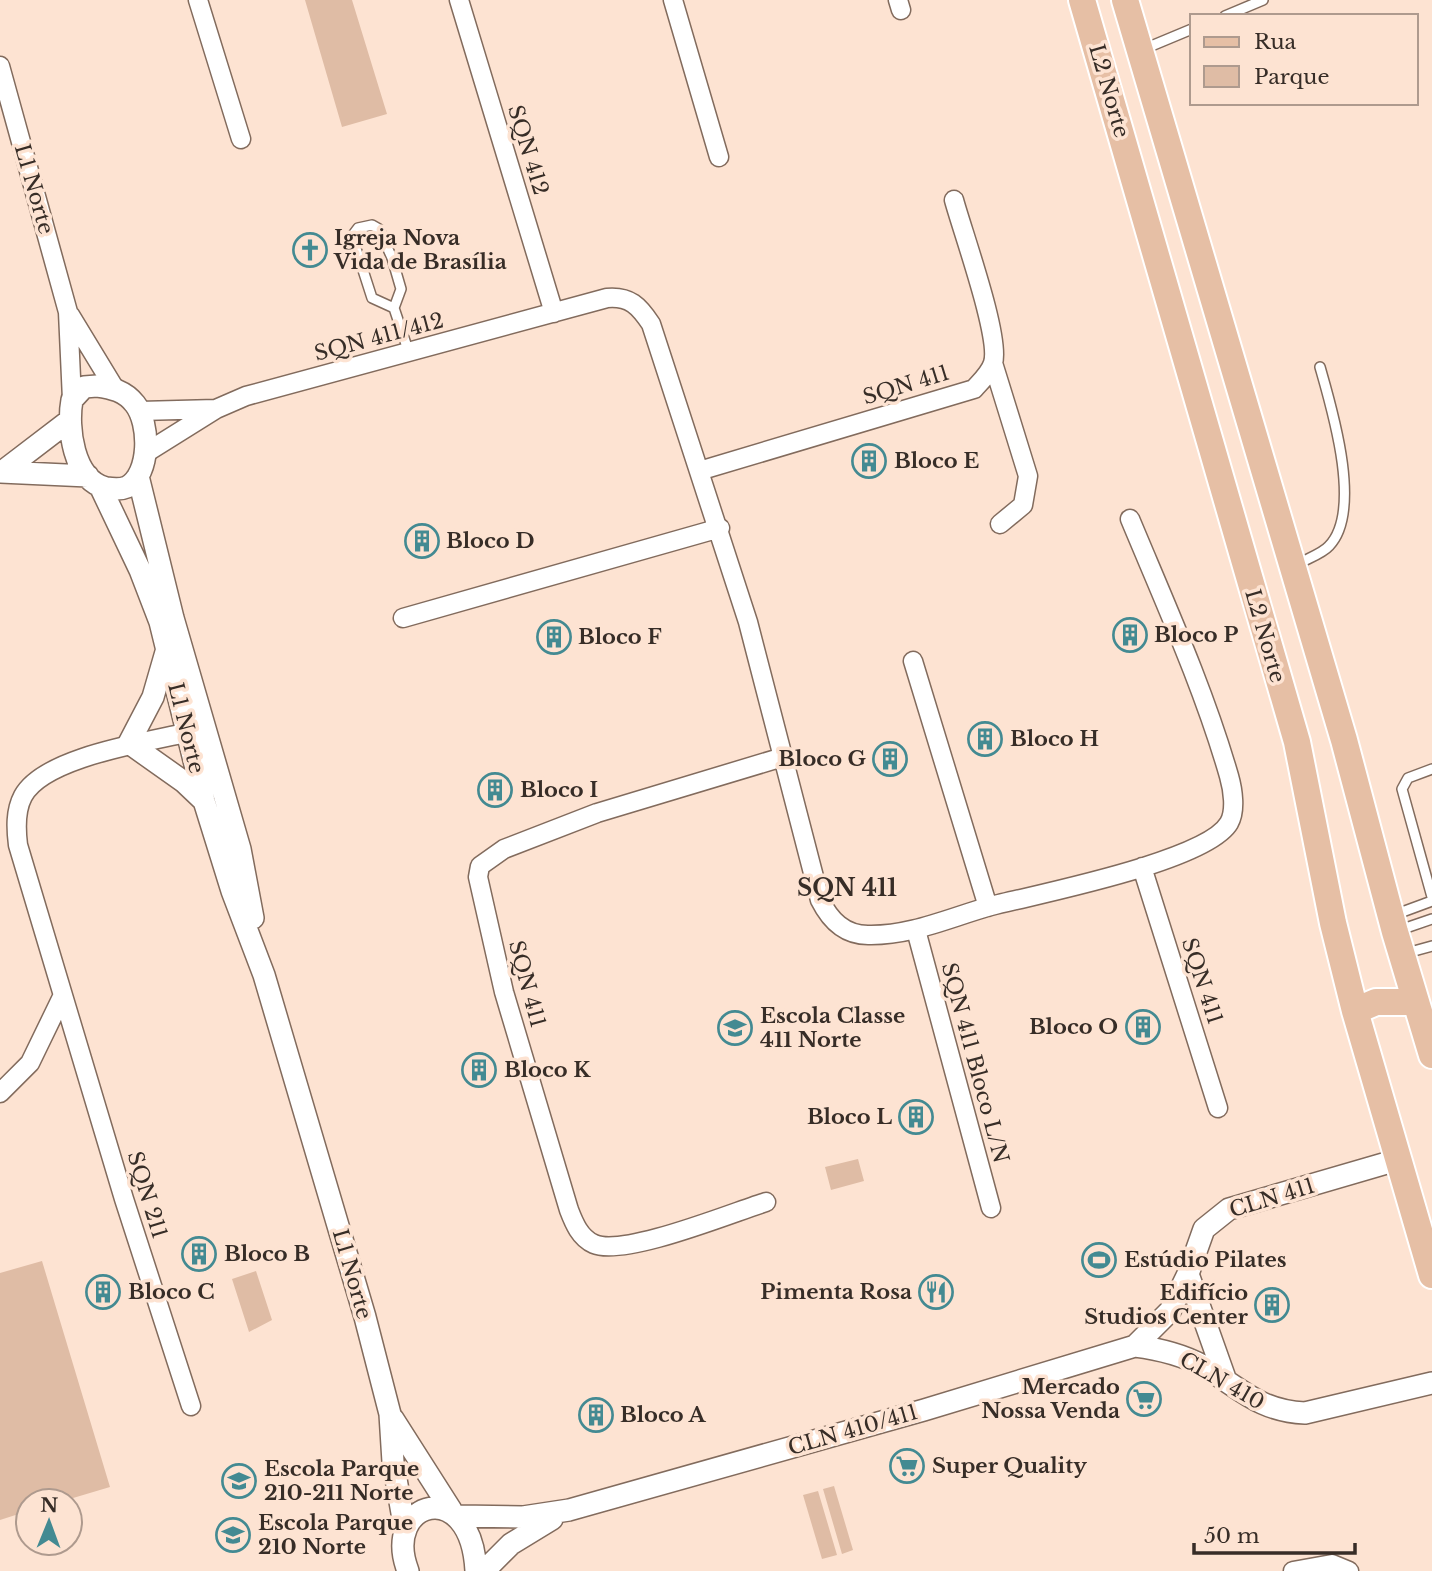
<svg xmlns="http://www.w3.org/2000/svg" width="1432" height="1571" font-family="'Libre Baskerville',serif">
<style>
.green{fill:#dfbca5}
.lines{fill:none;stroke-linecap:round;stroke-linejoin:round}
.service-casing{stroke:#826b5d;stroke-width:12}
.minor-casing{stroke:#826b5d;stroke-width:21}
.tertiary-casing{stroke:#826b5d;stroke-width:24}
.primary-casing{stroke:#fff;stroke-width:30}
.service{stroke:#fff;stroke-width:9}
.minor{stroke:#fff;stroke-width:18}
.tertiary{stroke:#fff;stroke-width:21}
.primary{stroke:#e6bfa5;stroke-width:26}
.labels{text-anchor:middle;stroke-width:7;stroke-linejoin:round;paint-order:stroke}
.street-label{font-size:21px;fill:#372d27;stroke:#fde3d2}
.poi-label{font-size:21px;font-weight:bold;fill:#372d27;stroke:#fde3d2;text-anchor:start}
.neighbourhood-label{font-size:23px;font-weight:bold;fill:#372d27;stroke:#fde3d2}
</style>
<rect width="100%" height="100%" fill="#fde3d2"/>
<path class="green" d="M305,0H352L387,114L342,127Z
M858,1159L864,1181L831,1190L825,1167Z
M42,1261L110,1487L63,1501H28V1511L0,1520V1273Z
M256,1271L272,1320L249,1332L232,1279Z
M834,1486L853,1550L842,1554L823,1489Z
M818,1491L837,1555L822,1559L803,1495Z"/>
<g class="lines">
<g class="service-casing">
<path id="service" d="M1225,16L1263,0
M1144,49L1192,29
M394,308L372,298L352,236L358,228L372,225L379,229L392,258L401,289L394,308L409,353
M1296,565C1306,559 1322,554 1329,546C1363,511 1332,409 1320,367
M1432,769L1408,778L1402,789L1432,897
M1394,915L1432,901
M1397,931L1432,919
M1403,954L1432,946"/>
</g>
<g class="minor-casing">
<path id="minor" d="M198,0L241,139
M459,0L554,313
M673,0L719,157
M898,0L901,10
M0,66L68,312L72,400
M70,315L115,389
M993,363L1028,476L1023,505L1000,524
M140,411L216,409
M144,454L216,409L246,396L607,298C630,296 639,306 651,324L748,622L820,900C830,920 844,935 868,935C911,936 951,917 991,906C1038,894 1207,861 1229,823C1236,811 1233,790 1229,776C1204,689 1165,603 1130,519
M699,471L974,389C981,381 990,373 993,363C1001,338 962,230 954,200
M403,618L720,528
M913,661L988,907
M1142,867L1218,1108
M916,930L991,1208
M0,1093L30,1063L62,997
M766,1202C731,1213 624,1257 594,1244C580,1238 574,1223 569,1210L504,992L478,877L480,866L504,849L597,813L783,757
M191,1406L124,1199L18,845C16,829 15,811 23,796C45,755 156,741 198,730
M1293,1571L1332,1564L1349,1571"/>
</g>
<g class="tertiary-casing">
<path id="tertiary" d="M97,386C112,388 125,391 135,404C150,423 151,474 127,487C120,490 113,489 106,488C73,480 67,427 72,400L84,387Z
M0,472L88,476
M2,472L70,420
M138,476L173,618L240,849L253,918
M100,486L140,570L160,622L204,801L232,891L264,975L365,1317L390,1414L393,1462L405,1530
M166,652L153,697L129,743L184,782L204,801
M1188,1274L1226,1381
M1135,1346C1159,1349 1181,1354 1203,1366C1240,1388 1259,1411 1305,1413L1432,1383
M393,1419L451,1510
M458,1516L523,1517L569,1510L924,1410L1135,1346L1170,1311L1188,1274L1204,1229L1229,1209L1397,1160
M408,1571C381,1501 471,1474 476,1571
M484,1571L511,1544L552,1519"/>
</g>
<g class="primary-casing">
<path id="primary" d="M1082,0L1297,742L1333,923L1355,1011L1432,1275
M1125,0L1344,740L1395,932L1432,1055
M1355,1011L1376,1002H1415"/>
</g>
<use href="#service" class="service"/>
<use href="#minor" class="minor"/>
<use href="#tertiary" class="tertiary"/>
<use href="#primary" class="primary"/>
</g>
<defs>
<g id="church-ring" transform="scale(1.75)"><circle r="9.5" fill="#fde3d2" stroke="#438a92" stroke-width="1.5"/><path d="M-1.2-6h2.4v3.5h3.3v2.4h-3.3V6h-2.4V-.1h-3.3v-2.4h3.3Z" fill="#438a92"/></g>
<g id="building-ring" transform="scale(1.75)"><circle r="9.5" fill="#fde3d2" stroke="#438a92" stroke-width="1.5"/><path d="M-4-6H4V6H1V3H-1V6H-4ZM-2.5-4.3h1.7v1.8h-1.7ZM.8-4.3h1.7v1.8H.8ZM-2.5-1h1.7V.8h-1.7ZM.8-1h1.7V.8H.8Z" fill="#438a92"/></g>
<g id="school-ring" transform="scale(1.75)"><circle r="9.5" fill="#fde3d2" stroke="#438a92" stroke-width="1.5"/><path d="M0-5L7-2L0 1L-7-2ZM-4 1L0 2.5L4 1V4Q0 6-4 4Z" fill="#438a92"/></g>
<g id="stadium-ring" transform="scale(1.75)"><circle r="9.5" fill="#fde3d2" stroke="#438a92" stroke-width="1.5"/><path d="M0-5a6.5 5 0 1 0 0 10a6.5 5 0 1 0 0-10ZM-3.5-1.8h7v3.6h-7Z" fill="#438a92"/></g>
<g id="restaurant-ring" transform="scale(1.75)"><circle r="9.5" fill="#fde3d2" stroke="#438a92" stroke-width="1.5"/><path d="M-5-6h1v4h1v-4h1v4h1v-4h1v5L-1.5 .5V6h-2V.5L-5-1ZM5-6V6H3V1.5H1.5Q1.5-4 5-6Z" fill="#438a92"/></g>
<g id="supermarket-ring" transform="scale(1.75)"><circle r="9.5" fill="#fde3d2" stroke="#438a92" stroke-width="1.5"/><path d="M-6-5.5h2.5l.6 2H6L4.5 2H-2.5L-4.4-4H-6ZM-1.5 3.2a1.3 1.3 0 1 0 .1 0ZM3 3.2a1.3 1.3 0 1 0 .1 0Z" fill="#438a92"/></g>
</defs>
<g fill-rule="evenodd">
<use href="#church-ring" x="310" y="250"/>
<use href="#building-ring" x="869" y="461"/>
<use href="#building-ring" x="422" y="541"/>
<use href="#building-ring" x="1130" y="635"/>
<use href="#building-ring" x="554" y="637"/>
<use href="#building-ring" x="985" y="739"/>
<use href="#building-ring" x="890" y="759"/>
<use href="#building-ring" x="495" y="790"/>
<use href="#building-ring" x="1143" y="1027"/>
<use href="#school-ring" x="735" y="1028"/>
<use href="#building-ring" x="479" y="1070"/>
<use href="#building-ring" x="916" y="1117"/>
<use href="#building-ring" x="199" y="1254"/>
<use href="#stadium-ring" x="1099" y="1260"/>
<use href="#building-ring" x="103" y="1292"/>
<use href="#restaurant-ring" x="936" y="1292"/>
<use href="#building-ring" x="1272" y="1305"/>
<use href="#supermarket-ring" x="1144" y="1399"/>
<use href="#building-ring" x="596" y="1415"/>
<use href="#supermarket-ring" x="907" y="1466"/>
<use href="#school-ring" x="239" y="1481"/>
<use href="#school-ring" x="233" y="1535"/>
</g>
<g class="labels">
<g class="street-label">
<text transform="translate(1109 91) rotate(74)" y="7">L2 Norte</text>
<text transform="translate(528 150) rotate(73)" y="7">SQN 412</text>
<text transform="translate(34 189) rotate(74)" y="7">L1 Norte</text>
<text transform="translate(379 337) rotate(-15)" y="7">SQN 411/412</text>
<text transform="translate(906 385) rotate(-17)" y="7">SQN 411</text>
<text transform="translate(1265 636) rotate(74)" y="7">L2 Norte</text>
<text transform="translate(186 728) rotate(76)" y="7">L1 Norte</text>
<text transform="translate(1202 981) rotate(72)" y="7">SQN 411</text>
<text transform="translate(527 984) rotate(75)" y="7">SQN 411</text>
<text transform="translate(975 1063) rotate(75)" y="7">SQN 411 Bloco L/N</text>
<text transform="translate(147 1195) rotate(73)" y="7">SQN 211</text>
<text transform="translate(1272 1198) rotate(-17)" y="7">CLN 411</text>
<text transform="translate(352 1274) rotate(74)" y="7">L1 Norte</text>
<text transform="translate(1222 1381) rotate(30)" y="7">CLN 410</text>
<text transform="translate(853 1430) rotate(-16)" y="7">CLN 410/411</text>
</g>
<g class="poi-label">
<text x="334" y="245">Igreja Nova<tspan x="334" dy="24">Vida de Brasília</tspan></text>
<text x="894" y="468">Bloco E</text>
<text x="446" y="548">Bloco D</text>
<text x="1154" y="642">Bloco P</text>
<text x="578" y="644">Bloco F</text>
<text x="1010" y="746">Bloco H</text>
<text x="866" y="766" text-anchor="end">Bloco G</text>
<text x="520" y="797">Bloco I</text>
<text x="760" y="1023">Escola Classe<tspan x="760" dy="24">411 Norte</tspan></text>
<text x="1118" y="1034" text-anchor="end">Bloco O</text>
<text x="504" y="1077">Bloco K</text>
<text x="892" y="1124" text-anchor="end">Bloco L</text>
<text x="224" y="1261">Bloco B</text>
<text x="1124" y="1267">Estúdio Pilates</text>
<text x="128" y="1299">Bloco C</text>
<text x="912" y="1299" text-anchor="end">Pimenta Rosa</text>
<text x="1248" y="1300" text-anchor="end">Edifício<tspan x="1248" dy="24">Studios Center</tspan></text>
<text x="1120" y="1394" text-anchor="end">Mercado<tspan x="1120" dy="24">Nossa Venda</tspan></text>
<text x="620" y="1422">Bloco A</text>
<text x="932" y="1473">Super Quality</text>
<text x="264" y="1476">Escola Parque<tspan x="264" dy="24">210-211 Norte</tspan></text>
<text x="258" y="1530">Escola Parque<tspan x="258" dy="24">210 Norte</tspan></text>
</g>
<g class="neighbourhood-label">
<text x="847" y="896">SQN 411</text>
</g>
</g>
<rect x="1190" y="14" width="228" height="91" fill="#fde3d2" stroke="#ae9a8e" stroke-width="2"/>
<rect x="1204" y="37" width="35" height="10" fill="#e6bfa5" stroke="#ae9a8e" stroke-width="2"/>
<text x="1254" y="49" font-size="21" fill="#372d27">Rua</text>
<rect x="1204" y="66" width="35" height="21" fill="#dfbca5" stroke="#ae9a8e" stroke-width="2"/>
<text x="1254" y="84" font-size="21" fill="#372d27">Parque</text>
<g transform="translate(49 1522) rotate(1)"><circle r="33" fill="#fde3d2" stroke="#ae9a8e" stroke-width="2"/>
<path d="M0-5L12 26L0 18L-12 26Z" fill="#438a92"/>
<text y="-10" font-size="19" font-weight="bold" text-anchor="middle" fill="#372d27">N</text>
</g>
<path d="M1194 1543v10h161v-10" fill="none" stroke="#372d27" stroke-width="3.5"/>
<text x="1204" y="1543" font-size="21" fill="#372d27" stroke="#fde3d2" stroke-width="5" paint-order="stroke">50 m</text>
</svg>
